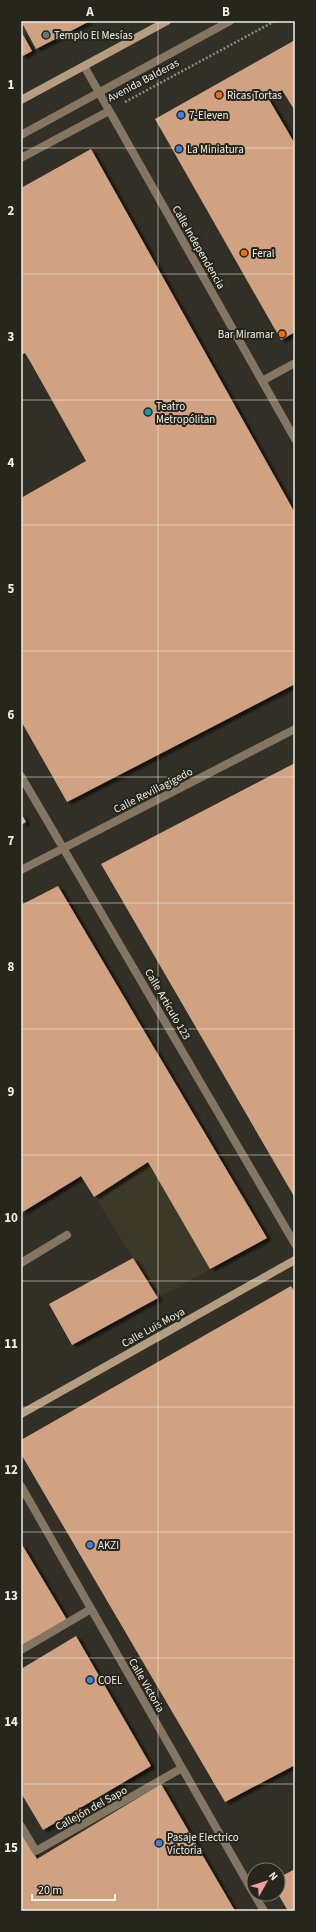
<svg xmlns="http://www.w3.org/2000/svg" width="316" height="1932" font-family="'Source Sans 3',sans-serif">
<style>
.built{fill:#3c3928}
.building{fill:#d1a281;filter:url(#shadow)}
.lines{fill:none;stroke-linecap:round;stroke-linejoin:round}
.path{stroke:#8a8880;stroke-width:2.5;stroke-dasharray:2 2;stroke-linecap:butt}
.lane{stroke:#847663;stroke-width:8}
.street{stroke:#847663;stroke-width:8}
.secondary{stroke:#b49d80;stroke-width:8}
.grid{fill:none;stroke:#efeee7;stroke-width:1;stroke-opacity:0.55}
.worship-dot{fill:#6b7280;stroke:#27261c;stroke-width:1.5}
.food-dot{fill:#e8710a;stroke:#27261c;stroke-width:1.5}
.shop-dot{fill:#3f7fe0;stroke:#27261c;stroke-width:1.5}
.culture-dot{fill:#0f9aa8;stroke:#27261c;stroke-width:1.5}
.labels{text-anchor:middle;stroke-width:4;stroke-linejoin:round;paint-order:stroke}
.poi-label{font-size:11px;fill:#efeee7;stroke:#27261c;text-anchor:start}
.street-label{font-size:11px;fill:#efeee7;stroke:#27261c}
.neatline{fill:none;stroke:#efeee7;stroke-width:1.5}
.grid-label{font-size:13px;text-anchor:middle;font-weight:bold;fill:#efeee7}
</style>
<defs>
<filter id="shadow"><feDropShadow dx="4.5" dy="2.5" stdDeviation="1" flood-color="#0009"/></filter>
</defs>
<rect width="100%" height="100%" fill="#312f26"/>
<path class="built" d="M21,21L36,49L21,57Z
M58,886L267,1238L158,1298L55,1134Z"/>
<path class="building" d="M21,21H90L36,49Z
M21,31L32,51L21,57Z
M295,40V111L282,90L268,98L295,144V332L281,340L155,119Z
M91,149L295,513V684L67,802L21,721V498L86,461L31,363L25,353L21,355V188Z
M295,763V1198L101,864Z
M21,813L26,822L21,825Z
M58,886L267,1238L210,1269L148,1162L94,1197L81,1176L21,1213V905Z
M133,1258L158,1298L72,1345L49,1304Z
M291,1286L295,1293V1765L225,1802L21,1454V1440Z
M21,1543L67,1620L21,1647Z
M76,1636L151,1766L43,1830L21,1793V1669Z
M161,1784L235,1911H21V1831L37,1859Z
M295,1869V1911H288L278,1894V1878Z"/>
<g class="lines">
<path class="path" d="M125,102L275,21"/>
<path class="lane" d="M21,135L230,21
M21,1263L67,1235"/>
<path class="street" d="M84,66L295,439
M21,158L109,111
M262,381L295,363
M21,776L295,1244
M21,870L295,729
M21,1486L254,1894
M21,1650L91,1609
M21,1826L36,1851L182,1768
M254,1894L264,1911"/>
<path class="secondary" d="M21,100L167,21
M21,1414L295,1260"/>
</g>
<path class="grid" d="M158,21V1911M21,148H295M21,274H295M21,400H295M21,525H295M21,651H295M21,777H295M21,903H295M21,1029H295M21,1155H295M21,1281H295M21,1407H295M21,1532H295M21,1658H295M21,1784H295"/>
<circle class="worship-dot" cx="46" cy="35" r="4"/>
<g class="food-dot">
<circle cx="219" cy="95" r="4"/>
<circle cx="244" cy="253" r="4"/>
<circle cx="282" cy="334" r="4"/>
</g>
<g class="shop-dot">
<circle cx="181" cy="115" r="4"/>
<circle cx="179" cy="149" r="4"/>
<circle cx="90" cy="1545" r="4"/>
<circle cx="90" cy="1680" r="4"/>
<circle cx="159" cy="1843" r="4"/>
</g>
<circle class="culture-dot" cx="148" cy="412" r="4"/>
<g class="labels">
<g class="poi-label">
<text x="54" y="39">Templo El Mesías</text>
<text x="227" y="99">Ricas Tortas</text>
<text x="189" y="119">7-Eleven</text>
<text x="187" y="153">La Miniatura</text>
<text x="252" y="257">Feral</text>
<text x="274" y="338" text-anchor="end">Bar Miramar</text>
<text x="156" y="410">Teatro<tspan x="156" dy="13">Metropólitan</tspan></text>
<text x="98" y="1549">AKZI</text>
<text x="98" y="1684">COEL</text>
<text x="167" y="1841">Pasaje Electrico<tspan x="167" dy="13">Víctoria</tspan></text>
</g>
<g class="street-label">
<text transform="translate(143 80) rotate(-28)" y="4">Avenida Balderas</text>
<text transform="translate(199 247) rotate(60)" y="4">Calle Independencia</text>
<text transform="translate(153 790) rotate(-27)" y="4">Calle Revillagigedo</text>
<text transform="translate(168 1004) rotate(60)" y="4">Calle Artículo 123</text>
<text transform="translate(153 1327) rotate(-29)" y="4">Calle Luis Moya</text>
<text transform="translate(147 1685) rotate(60)" y="4">Calle Victoria</text>
<text transform="translate(91 1808) rotate(-29)" y="4">Callejón del Sapo</text>
</g>
</g>
<rect width="316" height="1932" fill="none" stroke="#27261c" stroke-width="44"/>
<g transform="translate(266 1882) rotate(51)"><circle r="19" fill="#27261c" stroke="#77766d"/>
<path d="M0-3L7 15L0 10L-7 15Z" fill="#f59b9e"/>
<text y="-6" font-size="11" font-weight="bold" text-anchor="middle" fill="#efeee7">N</text>
</g>
<path d="M32 1894v6h83v-6" fill="none" stroke="#efeee7" stroke-width="2"/>
<text x="38" y="1894" font-size="12" fill="#efeee7" stroke="#27261c" stroke-width="3" paint-order="stroke">20 m</text>
<rect x="22" y="22" width="272" height="1888" class="neatline"/>
<g class="grid-label">
<text x="90" y="16">A</text>
<text x="226" y="16">B</text>
<text x="11" y="89">1</text>
<text x="11" y="215">2</text>
<text x="11" y="341">3</text>
<text x="11" y="467">4</text>
<text x="11" y="593">5</text>
<text x="11" y="719">6</text>
<text x="11" y="845">7</text>
<text x="11" y="971">8</text>
<text x="11" y="1096">9</text>
<text x="11" y="1222">10</text>
<text x="11" y="1348">11</text>
<text x="11" y="1474">12</text>
<text x="11" y="1600">13</text>
<text x="11" y="1726">14</text>
<text x="11" y="1852">15</text>
</g>
</svg>
